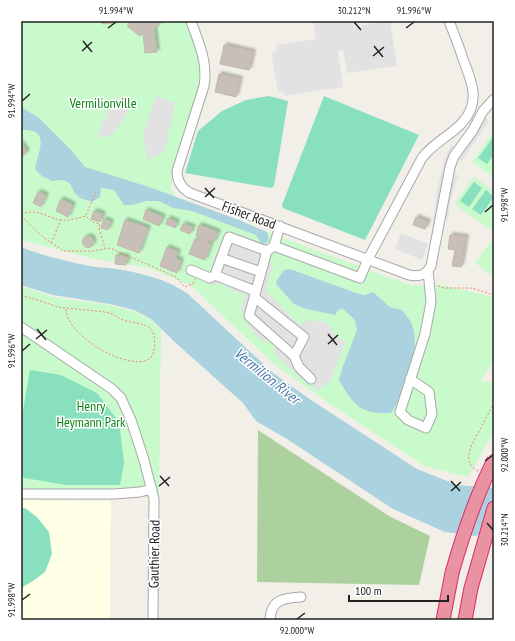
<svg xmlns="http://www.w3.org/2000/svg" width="515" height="641" font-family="'PT Sans Narrow',sans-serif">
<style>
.education{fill:#ffffe5}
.forest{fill:#add19e}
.park{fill:#c8facc}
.pitch{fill:#88e0be}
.parking{fill:#e2e2e2}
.water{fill:#aad3df}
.building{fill:#c7bfb8;stroke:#c4b6ab;filter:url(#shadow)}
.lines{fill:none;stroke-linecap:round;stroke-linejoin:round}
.minor-casing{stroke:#a9a9a9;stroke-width:11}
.highway-casing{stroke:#dc2a67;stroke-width:15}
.path{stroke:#fa8072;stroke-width:1;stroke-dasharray:2 2;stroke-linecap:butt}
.minor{stroke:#fff;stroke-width:9}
.highway{stroke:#e892a2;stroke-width:13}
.highway-bridge-casing{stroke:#dc2a67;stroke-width:15;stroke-linecap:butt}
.highway-bridge{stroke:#e892a2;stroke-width:13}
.ticks{fill:none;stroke:#222;stroke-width:1.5}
.labels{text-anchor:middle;stroke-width:3;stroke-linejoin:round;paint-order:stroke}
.park-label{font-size:14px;fill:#0c8416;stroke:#fff}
.street-label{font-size:14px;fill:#222;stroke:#fff}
.water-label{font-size:15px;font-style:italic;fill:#4a7aab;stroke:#fff}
.neatline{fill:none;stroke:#222;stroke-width:1.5}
.ticks-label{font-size:10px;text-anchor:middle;fill:#222}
</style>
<defs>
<filter id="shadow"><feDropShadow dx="2.5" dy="-2.5" stdDeviation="1" flood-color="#0004"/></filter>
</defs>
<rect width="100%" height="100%" fill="#f2efe9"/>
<path class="education" d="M21,500L111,501L110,620H21Z"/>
<path class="forest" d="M258,430L389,516L430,536L419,585L257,582Z"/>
<path class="park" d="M21,21H188L197,44L202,78L177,167L170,188L176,197L219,221L267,232L412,286L437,284L494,297V359L481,381L494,383V432L468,477L424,466L327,402L274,364L190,285L149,268L95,259L21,240Z
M493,133L494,134V178L472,162Z
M474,177L494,191V232L454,204Z
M494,237V277L475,263Z
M21,286L53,297L109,305L133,311L151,320L161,330L159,497H21Z"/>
<path class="pitch" d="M269,96L288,101L274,186L271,188L185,173L198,131L222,111L246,100Z
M324,96L419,135L365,240L283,208L282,205Z
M492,139L494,141V154L487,164L478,158Z
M474,182L482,188L469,207L460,201Z
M486,190L494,197L481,215L472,209Z
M30,370L61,375L97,393L119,422L124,463L120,485H67L24,478L21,474V422Z
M21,508H25L37,517L49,532L52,554L45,572L33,581L21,588Z"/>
<path class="parking" d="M313,21H353L354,27L390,21L397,66L347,73L343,50L338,51L343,87L284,96L283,91L278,92L271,52L277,51L276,45L316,39Z
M156,96L175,103L165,151L147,160L143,134Z
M118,97L132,101L126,116L112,135L97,138L106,114Z
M484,117L489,121L462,161L457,159L453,173L458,175L450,203L448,219L441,218L436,246L430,245L436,196L444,160L451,145L459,149Z
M227,230L267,248V251L272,267L266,291L299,325L307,320L326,322L330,326L336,336L340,339L346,340L331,380L317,391L309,383L301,379L272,351L276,347L268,339L264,343L246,324L250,319L245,314L240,311L245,295L227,288L226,283H222L212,285L206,282L217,253L220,250Z
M401,233L428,244L422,260L395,249Z"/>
<path class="water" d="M21,107L39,118L72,151L85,167L149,187L239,220L267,232L269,241L262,245L256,235L192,211L173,208L159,201H146L132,205H124L114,190L101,188L100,197L92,202L80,198L74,192L70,183L63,180L52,181L42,176L35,169C38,151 52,128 21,130Z
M21,247C43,256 66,261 89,266C98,268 107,267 116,269C142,273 166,279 188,294L273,373L311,400L417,469L457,485L494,488V530L475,536L445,532L393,509L287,439L256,421L243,403L178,345L151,319L134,310L110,304L53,295L21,285Z
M290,269L356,293L365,295L373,292L390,307L402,310L411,322L414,331L415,347L413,359L400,399L391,413C361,415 353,405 339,380L342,369L357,330L355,320L343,309L338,310L335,315L306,309L294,304L276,284L277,280L284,270Z"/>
<path class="building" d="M101,21H160L161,22L154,29L157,52L145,53L143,33L140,36L127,26L131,21L102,24Z
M224,45L253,52L249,70L220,64Z
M219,74L240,79L236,97L215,92Z
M21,143L27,152L21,157Z
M38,192L46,195L41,207L33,203Z
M61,199L73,205L68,217L56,211Z
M146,210L163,217L159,226L143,219Z
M94,211L103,214L100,222L91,219Z
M416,217L428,222L425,229L413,225Z
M168,218L177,222L175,228L166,224Z
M104,219L111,222L108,230L101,228Z
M125,220L148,228L139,253L117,245Z
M183,224L193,227L190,234L180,230Z
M199,225L218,232L214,242L208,240L207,243L211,244L205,260L189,254L195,239L199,240L200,237L196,236Z
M450,235L466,237L461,267L452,266L455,250L448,249Z
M82.5 242a5.5 5.5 0 1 1 11 0a5.5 5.5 0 1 1-11 0Z
M167,247L178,252L176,258L181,261L177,273L160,266Z
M116,255L127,257L126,265L115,264Z"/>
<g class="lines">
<g class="minor-casing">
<path id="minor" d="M191,21C199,44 208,62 204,86L177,171C177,181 181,188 190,193L409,275C420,277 426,275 431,266L450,167L454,156L473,130L483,111L494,99
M274,246L360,278L368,259L422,158C433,143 450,136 462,123C481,102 472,82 463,59C459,46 454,34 449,21
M221,258L261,272
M191,270L210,278L215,275
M255,291L215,275L229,237L267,251
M254,297L304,337L294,356L249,316L267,251L274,246L280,226
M21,327L112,389L121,398L131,420L144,460L154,499L153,620
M294,356L299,367L311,379
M410,379L429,392L432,414L426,428L408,420L400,412L425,334L431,302L428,270
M21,494H114L140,492L152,489
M270,620C271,599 284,598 301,597"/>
</g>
<g class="highway-casing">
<path id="highway" d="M443,620L452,573
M465,620L471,588L494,508"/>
</g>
<path class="path" d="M21,214C38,208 45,217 61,220C70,221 78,218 86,216L92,222L100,224L99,228L105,248
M86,215L96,192
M21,216L43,237L64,251H92L110,248L176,277L185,287L193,284L195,279
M51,243L61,220
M438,286L444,288H472L494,295
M21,295L62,308H66C80,310 96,310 109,313C114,314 118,318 123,320C143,326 158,321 154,350C153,356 150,360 144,361C121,367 65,334 66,308
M478,471C459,462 474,440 481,428C485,419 490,411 494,403"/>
<use href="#minor" class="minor"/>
<use href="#highway" class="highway"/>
<g class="highway-bridge-casing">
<path id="highway-bridge" d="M452,573C463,534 476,496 494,460"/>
</g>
<use href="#highway-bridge" class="highway-bridge"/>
</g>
<path class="ticks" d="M354,22L361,30M108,28L116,22M406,28L414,22M83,41L92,52M374,46L383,57M82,51L92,42M373,56L384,47M22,101L30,94M205,188L214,198M205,197L215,188M485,212L493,205M37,329L46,340M328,334L337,345M36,339L47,330M328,344L338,335M22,351L30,344M485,461L493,455M160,476L169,486M451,481L460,491M159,486L170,477M451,491L461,482M487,523L493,530M22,600L30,594M297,619L305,613"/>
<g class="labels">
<g class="park-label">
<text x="103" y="108">Vermilionville</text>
<text x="91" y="411">Henry<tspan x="91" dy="16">Heymann Park</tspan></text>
</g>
<g class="street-label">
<text transform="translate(249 215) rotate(20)" y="5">Fisher Road</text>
<text transform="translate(154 554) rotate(-89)" y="5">Gauthier Road</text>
</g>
<g class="water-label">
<text transform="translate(267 376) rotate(39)" y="5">Vermilion River</text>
</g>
</g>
<rect width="515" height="641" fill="none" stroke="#ffffff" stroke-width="44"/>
<path d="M349 595v6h99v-6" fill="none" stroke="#222222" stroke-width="2"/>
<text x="355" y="595" font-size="12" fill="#222222" stroke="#ffffff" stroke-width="3" paint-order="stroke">100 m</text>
<rect x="22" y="22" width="471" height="597" class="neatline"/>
<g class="ticks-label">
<text x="116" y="14">91.994°W</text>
<text x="354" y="14">30.212°N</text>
<text x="414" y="14">91.996°W</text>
<text transform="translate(11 101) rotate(-90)" y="4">91.994°W</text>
<text transform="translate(504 205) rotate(-90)" y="4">91.998°W</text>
<text transform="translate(11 351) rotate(-90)" y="4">91.996°W</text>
<text transform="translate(504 455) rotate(-90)" y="4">92.000°W</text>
<text transform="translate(504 530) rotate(-90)" y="4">30.214°N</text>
<text transform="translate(11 600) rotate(-90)" y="4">91.998°W</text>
<text x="297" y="634">92.000°W</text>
</g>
</svg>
